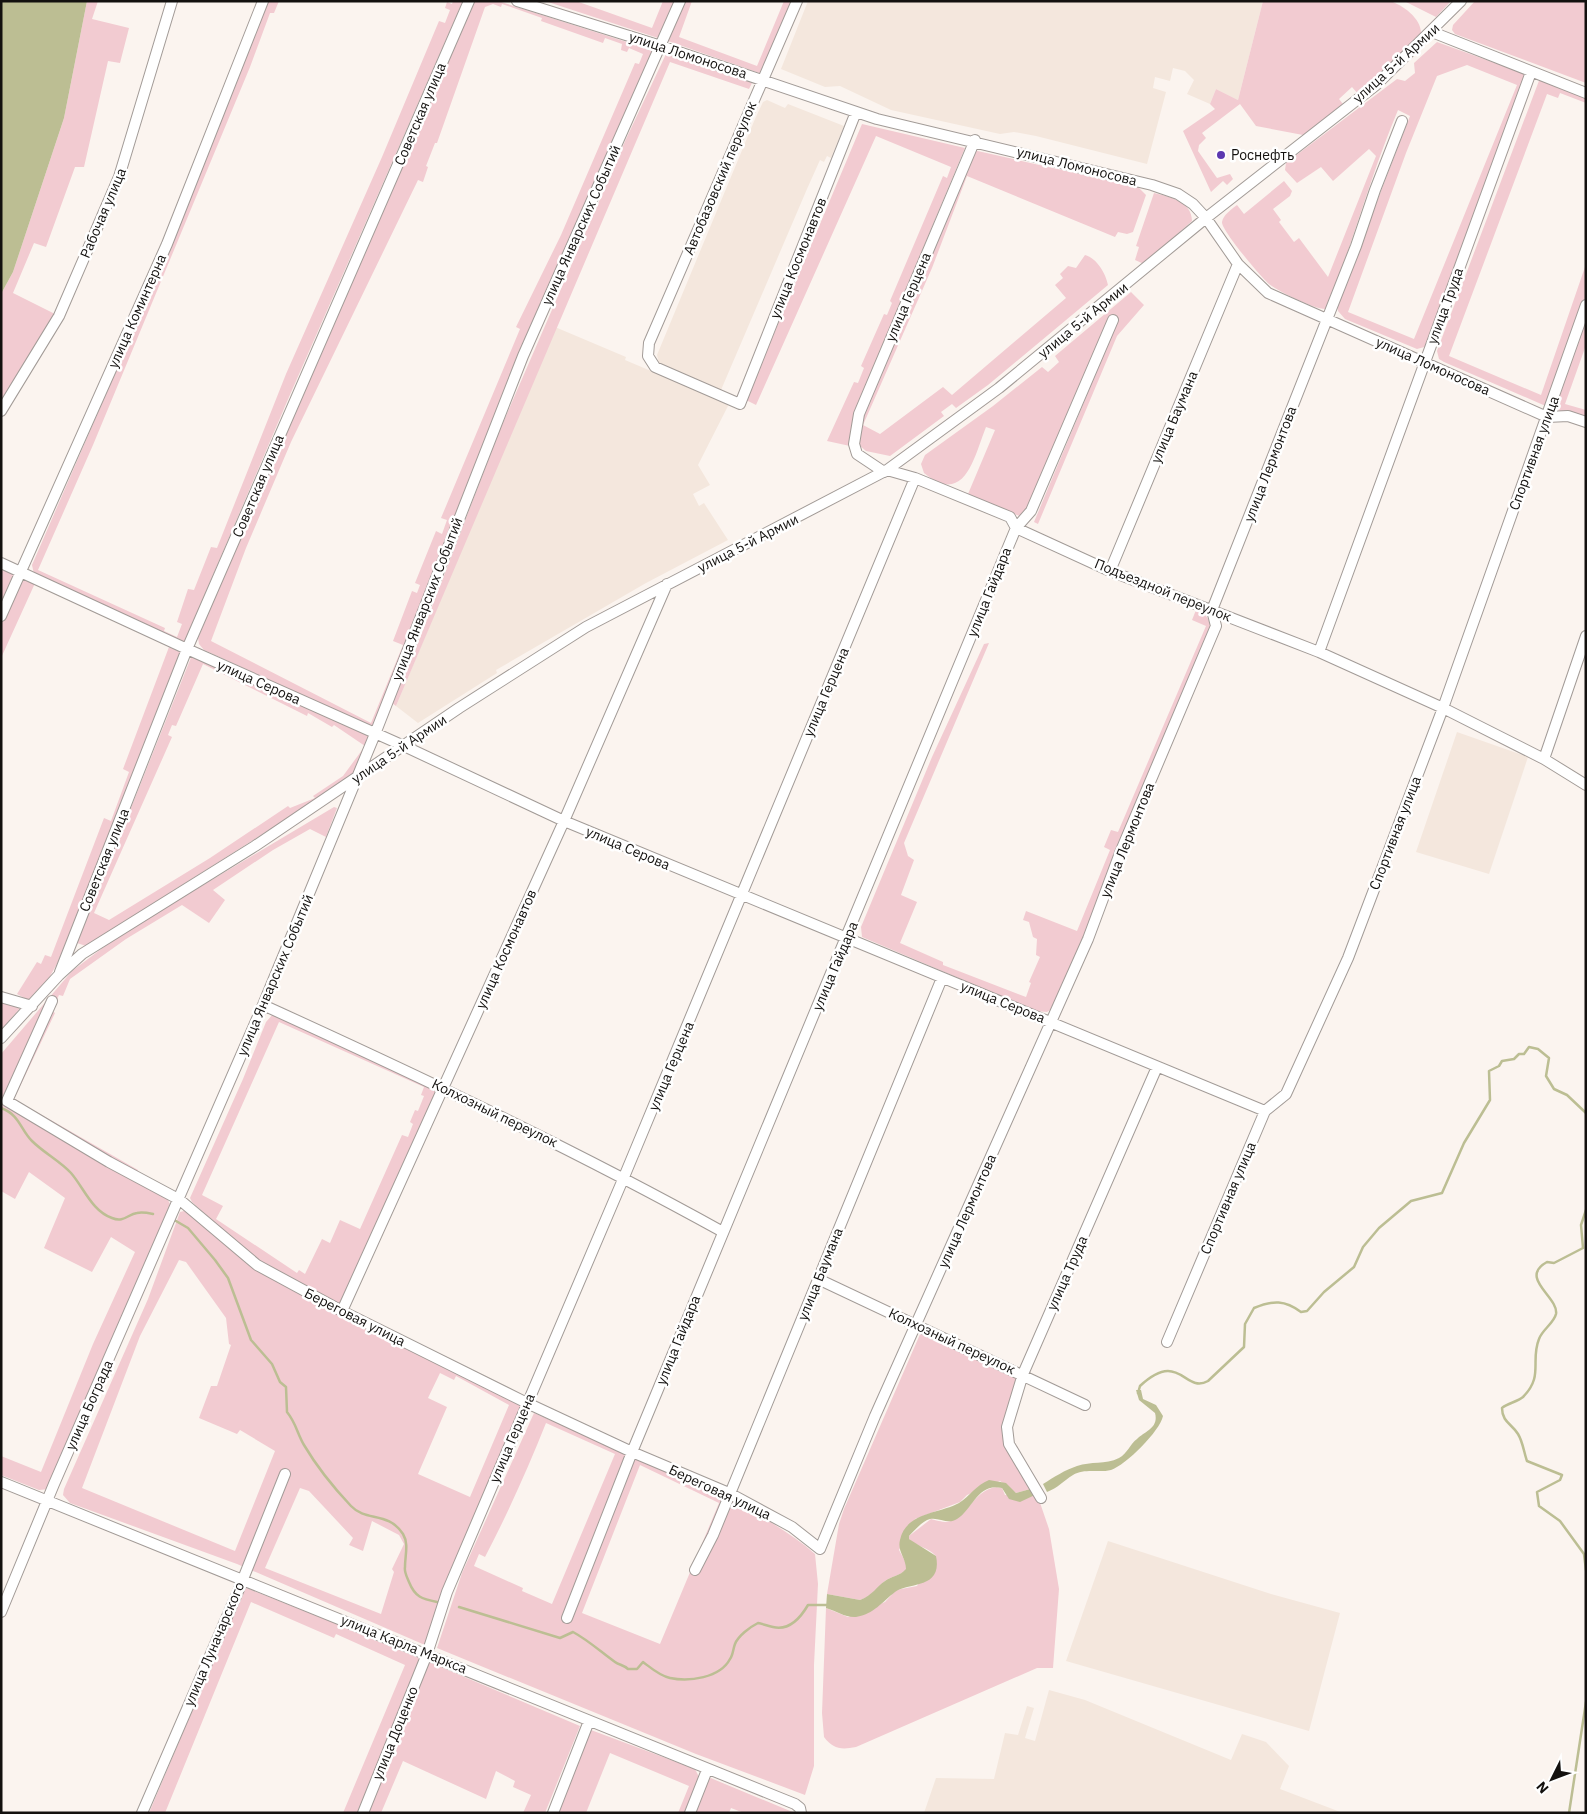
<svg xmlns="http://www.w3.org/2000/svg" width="1587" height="1814" font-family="'IBM Plex Sans',sans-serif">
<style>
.built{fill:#f4e7dd}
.green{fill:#f2cbd1;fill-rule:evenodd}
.water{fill:#bcbe93}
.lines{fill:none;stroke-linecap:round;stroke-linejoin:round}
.stream{stroke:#bcbe93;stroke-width:2.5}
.minor-casing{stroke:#a29b97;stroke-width:12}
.minor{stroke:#fff;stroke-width:10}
.poi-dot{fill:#5c38b0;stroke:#fff;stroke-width:2}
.labels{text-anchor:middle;stroke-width:5;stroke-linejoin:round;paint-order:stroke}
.street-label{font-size:14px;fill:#13110f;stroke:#fff}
.poi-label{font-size:14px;fill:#13110f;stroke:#fff;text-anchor:start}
</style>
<rect width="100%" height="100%" fill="#fbf4ef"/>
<path class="built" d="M808,1H1263L1238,100L1216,89L1210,104L1187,94L1194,80L1185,71L1173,68L1170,81L1155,77L1153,88L1166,92L1147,164L1036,136L1014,132L1000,134L891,110L840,86L825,87L781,69Z
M767,100L785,108L788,104L844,126L831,158L827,156L824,162L820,160L807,189L721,390L659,363L657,355L755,119L763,102Z
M555,327L626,357L625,360L729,404L698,465L710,485L693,494L699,506L704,503L728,540L646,583L496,670L497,673L418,723L396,706Z
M1457,732L1528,757L1489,874L1416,852Z
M1108,1541L1271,1594L1340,1613L1309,1731L1066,1661Z
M1049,1690L1085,1700L1231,1760L1242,1734L1266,1742L1289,1766L1280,1789L1343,1813H924L936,1778L994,1779L1005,1733L1018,1735L1027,1706L1034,1708L1025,1738L1035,1741Z"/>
<path class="green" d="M87,1H98L92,19L129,28L120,63L108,61L84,167H75L46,247L34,243L13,293L55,314L1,403V294L13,272L64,118Z
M268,1H279L274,13H270L250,67L93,445L38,570L165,628L164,631L177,637L182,624L177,622L188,589L194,590L211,547L217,548L286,374L382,157L439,21L445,23L450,10L445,8L447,2L452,4L453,1H463L289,397L184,643L34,574L32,565L167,253Z
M475,1H498L655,51L520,355L376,724L372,727L204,650L199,644L198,638L285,432ZM493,4L501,7L502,4L542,18L541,21L603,43L605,38L622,44L621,50L627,52L629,48L643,54L639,64L635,63L561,235L516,327L520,329L441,518L447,520L442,534L436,531L415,583L420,585L417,593L412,591L393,641L403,645L371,723L211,641L246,548L291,442L418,180L423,182L428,167L426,166L435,143H437L485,7Z
M545,1H576L652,28L663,1H675L658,38Z
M685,1H692L679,37L757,66L784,1H794L762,74L668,41Z
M1263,1H1390C1403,5 1422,19 1421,34L1358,94L1352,87L1339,99L1343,104L1303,135L1256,126L1240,104L1202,133L1206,138L1199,145L1198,151L1217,178L1230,174L1233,179L1227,185L1223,181L1211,192L1183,131L1215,109L1210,104L1216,89L1238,100Z
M1404,1H1451L1436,17Z
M1475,1H1586V83L1455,34L1452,30L1453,25Z
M1437,42L1531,76L1428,346L1417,349L1345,319L1338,311L1337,305L1410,116L1398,110C1371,174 1353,242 1328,307L1325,309C1314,309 1278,291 1269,284C1261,277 1221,230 1222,222C1223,215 1232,209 1237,205L1244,214L1284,181L1292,191L1290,196L1273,209L1281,220L1279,222L1294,242L1299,238L1328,277L1376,156L1369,149L1333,181L1321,167L1297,183L1285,170L1286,163L1397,79L1405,81L1415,73L1414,63ZM1467,65L1517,85L1414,339L1348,312L1406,153L1437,76Z
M666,54L717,70L752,83L749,89L670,62L396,706L392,703L420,638L499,432L626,139Z
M1540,78L1586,96V103L1560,93L1558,98L1547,94L1449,356L1541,395L1586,264V297L1548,407L1444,362L1439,359L1437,351Z
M862,124L965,148L878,356L855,417L850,446L827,441L854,382L858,383L864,368L861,366L884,314L887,315L892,303L890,301L943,176L947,178L951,167L876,136L756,405L746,400Z
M973,150L1138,187L1146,195L1133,232L1127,234L1118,232L1115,237L967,176L932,268L863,425L880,434L943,387L952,395L1066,298L1055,285L1063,278L1060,274L1068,266L1076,268L1085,255C1097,258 1106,274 1108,285L988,385L956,408L952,404L941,412L944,416L890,456L866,451L859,445V422Z
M1154,193C1169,197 1192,201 1192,221L1144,264L1135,260L1139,247L1136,246Z
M1131,292L1144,305L1117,336L1038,524L1034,522L1087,395L1077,391L1024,518L968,494L995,430L986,427C974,457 965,507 924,473L921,464L925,455L993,406L1042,367L1048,372L1059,362L1055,356Z
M1586,319V345L1565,404L1586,410V420L1560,412L1556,406Z
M2,567L16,574L1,603V569Z
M26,578L36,581L1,658V617L22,579Z
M1196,610C1207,614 1211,620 1210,631L1113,860L1068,978L1053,1008L1047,1012L1036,1011L862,937L861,927L932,757L984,644L989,643L904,843L908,856L914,860L901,895L917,902L900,943L943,962V965L1026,997L1031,983L1029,982L1040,957L1036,955L1037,939L1033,937L1029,922L1023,920L1026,911L1077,931L1110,850L1104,847L1111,830L1118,832L1206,626L1192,620Z
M169,647L182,653L58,962L49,978L28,1000L17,994L37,962L41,964L45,955L51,957L104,818L111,821L129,772L123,769Z
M192,655L368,736L371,739C372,767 339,785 318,799L86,946L77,943ZM203,664L307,716L308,713L332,727L334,725L365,746L343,776L313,796L315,798L290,808L288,806L210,858L109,920L94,913L172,737L168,735L172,725L176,726Z
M334,807L337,808L326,837L310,829L273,850L213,890L225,900L209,923L182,905L126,939L70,979L63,996L59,995L52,1011L55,1013L14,1099L138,1170L133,1181L167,1198L170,1204L49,1489L39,1490L1,1475V1456L41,1472L93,1344L135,1252L111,1237L92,1272L44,1248L65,1198L29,1172L15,1199L1,1191V1054L72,971L121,934Z
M1,998L20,1008L1,1031Z
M273,1014L439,1087L341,1305L268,1267L249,1254L192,1202L190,1198L243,1079L266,1022ZM279,1022L424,1087L421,1095L424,1096L418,1111L415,1110L410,1122L413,1124L408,1137L402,1135L360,1229L340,1220L330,1243L322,1239L305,1274L299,1270L297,1273L216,1219L223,1206L202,1195Z
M184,1211L194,1216L251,1267L524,1402L425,1645L237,1564L70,1503L63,1495L64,1489L148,1299L180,1212ZM179,1260L186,1262L226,1318L229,1344L231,1345L217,1386H211L199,1418L237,1434L240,1430L275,1451L235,1551L82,1488L140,1336ZM440,1373L454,1380L456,1376L509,1405L470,1497L418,1474L447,1407L428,1398ZM300,1488L309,1491L353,1538L349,1545L363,1551L372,1521L399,1535L404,1544L392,1569L394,1572L381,1614L265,1568Z
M921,1332L1015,1375L1018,1383L1003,1435L1034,1488L1016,1493L1000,1481L967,1495L960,1502L915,1519L899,1550L906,1563L907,1569C900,1576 892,1576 885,1581C876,1588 874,1595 860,1600L827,1594L839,1524L844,1509Z
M534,1413C590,1437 646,1460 701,1486C740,1505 782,1525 815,1554L818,1584L814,1665V1766L805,1795L696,1754L437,1648L462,1573ZM546,1423L615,1454L552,1604L522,1591L523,1588L474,1566L479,1554L485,1557C508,1513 528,1468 546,1423ZM640,1465L719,1503L660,1644L582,1613Z
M996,1487L1002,1488L1005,1495L1037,1494L1049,1529L1059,1589L1053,1668H1037L856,1747C841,1750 833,1749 824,1737L822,1713L826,1608L848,1617L885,1602L896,1590L917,1586L936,1556C928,1547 917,1547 909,1539V1536L931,1519C935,1520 942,1522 946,1522C968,1519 972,1491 996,1487Z
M244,1587L418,1656L419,1662L357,1813H343L405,1665L336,1634L334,1638L251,1602L165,1813H149Z
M429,1662L580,1726L545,1813H523L531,1795L513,1787L515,1781L496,1771L486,1799L403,1761L381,1813H368Z
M591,1730L695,1769L699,1777L686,1813H678L689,1786L610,1753L586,1813H556Z
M711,1778L713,1779L795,1813H744L731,1808L729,1813H694L709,1779Z"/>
<path class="water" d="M1,1H87L64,118L13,272L1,294Z
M1136,1390H1141L1143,1399L1156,1405L1163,1416C1160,1431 1126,1465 1111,1470C1099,1473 1084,1468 1073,1475C1063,1481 1058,1488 1047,1492L1043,1484C1054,1477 1065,1470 1077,1466C1091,1461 1105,1465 1119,1458C1127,1454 1130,1444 1137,1439C1145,1431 1159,1428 1155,1413L1139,1400Z
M989,1480L1006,1483L1016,1493L1034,1488L1037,1494L1020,1502L1009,1499L1002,1488C978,1482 973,1509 957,1519C948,1525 939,1517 930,1519C922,1521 915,1530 909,1536V1539L936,1556C943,1590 907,1582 895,1592C882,1602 874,1614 856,1617C846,1618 836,1611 826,1608L827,1594L860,1600C873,1595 876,1587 885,1581C892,1576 900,1576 906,1569C906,1558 897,1551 900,1540C906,1512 939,1514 959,1503C970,1496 976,1485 989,1480Z"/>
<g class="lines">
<path class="stream" d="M1,1108C20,1115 20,1129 32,1141C44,1153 60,1161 71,1173C84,1188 92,1211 112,1218C124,1223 128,1214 137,1213C142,1212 148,1213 153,1214
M1586,1210L1581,1225L1583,1248L1554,1263L1547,1262C1518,1278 1559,1297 1556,1314C1554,1323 1542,1330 1539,1339C1530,1361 1544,1376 1523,1397C1517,1402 1508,1403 1502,1408C1502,1422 1512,1424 1518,1434C1523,1442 1524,1453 1527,1461L1562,1475L1560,1480L1537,1492L1539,1506L1560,1521L1584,1554L1586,1570
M176,1221L188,1228L215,1260L228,1278L251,1340L272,1364L280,1382L286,1387L287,1412C296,1423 297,1433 304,1445C317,1467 334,1488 351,1506C366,1522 388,1511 403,1534C409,1544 405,1555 405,1567C404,1572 407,1577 409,1582C415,1597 422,1599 437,1602
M1138,1393L1140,1386C1180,1349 1184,1394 1208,1381L1244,1347L1245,1324L1254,1308C1273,1300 1285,1300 1301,1312L1307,1311L1324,1292L1354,1267L1363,1247L1379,1228L1411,1201L1442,1193L1464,1143L1490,1100L1489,1071L1499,1066L1502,1061L1514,1059L1519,1054H1524L1529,1047L1538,1049L1549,1058L1546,1076L1554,1089L1567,1095L1586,1113
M459,1607L560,1638L573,1632C588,1640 601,1652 615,1662C619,1665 624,1665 628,1669H637L643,1662C651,1668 660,1676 670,1678C689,1682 720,1678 730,1659C733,1655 733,1649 735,1644C738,1636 750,1627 758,1623C763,1624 768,1626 773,1627C789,1631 801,1617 808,1605H828
M1569,1813L1586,1702"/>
<g class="minor-casing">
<path id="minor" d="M517,1L661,46L877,119L1152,185L1178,194L1193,204L1206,218L1238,264L1268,293L1547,417L1568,416L1586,422
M797,1L649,343L648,356L655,367L740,404L856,112
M1432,32L1586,93
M1,411L59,316L119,177L172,1
M887,470L915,478L1010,517L1016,528L1110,571L1319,652L1443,708L1544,759L1586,785
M884,472L857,454L854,444L859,414L975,140
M1,563L187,649L404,746L564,821L1265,1111
M1110,571L1238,264
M1,616L167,244L263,1
M1319,652L1531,72
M1544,759L1586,636
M60,972L187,649L469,1
M1,997L32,1006
M52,1001L7,1101L109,1162L180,1200L257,1265L342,1311L527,1403L632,1452L729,1493L792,1527L820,1549L875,1416L1088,939L1120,853L1216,626L1212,610L1356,246L1375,190L1402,121
M263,1005C419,1076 573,1149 723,1232
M1,1038L59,975L82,954L255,846L459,708L586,627L887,470L999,388L1206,218L1376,85L1461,1
M818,1279L1085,1405
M342,1311L564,821L667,584
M1167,1342L1265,1111L1286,1094L1348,958L1443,708L1586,305
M1,1482L795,1804L800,1808L801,1813
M1041,1498L1009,1444L1007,1427L1023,1374L1157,1067
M695,1570L713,1535L942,978
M1,1612L54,1484L263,1005L375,734L523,356L680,1
M567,1618L632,1452L1016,528L1031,511L1113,320
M142,1813L239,1589L285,1474
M363,1813L427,1654L447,1592L624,1177L915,478
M553,1813L589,1721
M690,1813L707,1770"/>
</g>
<use href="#minor" class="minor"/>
</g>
<circle class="poi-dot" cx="1221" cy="155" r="5"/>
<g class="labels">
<g class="street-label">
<text transform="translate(688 55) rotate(18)" y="5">улица Ломоносова</text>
<text transform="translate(1396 63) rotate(-42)" y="5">улица 5-й Армии</text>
<text transform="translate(420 114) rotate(-67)" y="5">Советская улица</text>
<text transform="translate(1077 166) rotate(14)" y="5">улица Ломоносова</text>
<text transform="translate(720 178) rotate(-67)" y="5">Автобазовский переулок</text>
<text transform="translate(103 213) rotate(-67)" y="5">Рабочая улица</text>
<text transform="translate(581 225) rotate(-66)" y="5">улица Январских Событий</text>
<text transform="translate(798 258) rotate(-68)" y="5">улица Космонавтов</text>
<text transform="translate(908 297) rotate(-67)" y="5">улица Герцена</text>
<text transform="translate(1445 306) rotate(-70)" y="5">улица Труда</text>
<text transform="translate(137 311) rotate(-66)" y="5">улица Коминтерна</text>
<text transform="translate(1083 320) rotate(-39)" y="5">улица 5-й Армии</text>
<text transform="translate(1433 366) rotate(24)" y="5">улица Ломоносова</text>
<text transform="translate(1174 417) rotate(-67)" y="5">улица Баумана</text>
<text transform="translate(1534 453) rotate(-70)" y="5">Спортивная улица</text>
<text transform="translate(1270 464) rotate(-69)" y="5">улица Лермонтова</text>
<text transform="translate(258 486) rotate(-67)" y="5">Советская улица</text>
<text transform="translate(748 543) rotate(-27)" y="5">улица 5-й Армии</text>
<text transform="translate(1163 590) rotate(22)" y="5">Подъездной переулок</text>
<text transform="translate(989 592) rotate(-68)" y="5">улица Гайдара</text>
<text transform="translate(427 599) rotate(-69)" y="5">улица Январских Событий</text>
<text transform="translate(259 682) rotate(24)" y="5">улица Серова</text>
<text transform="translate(826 692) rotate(-67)" y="5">улица Герцена</text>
<text transform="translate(399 749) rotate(-34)" y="5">улица 5-й Армии</text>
<text transform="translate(1395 833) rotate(-69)" y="5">Спортивная улица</text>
<text transform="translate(1127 840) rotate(-68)" y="5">улица Лермонтова</text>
<text transform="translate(628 848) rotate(23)" y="5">улица Серова</text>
<text transform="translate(104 860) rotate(-68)" y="5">Советская улица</text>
<text transform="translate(506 949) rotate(-66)" y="5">улица Космонавтов</text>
<text transform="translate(835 966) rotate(-67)" y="5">улица Гайдара</text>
<text transform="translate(275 975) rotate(-67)" y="5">улица Январских Событий</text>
<text transform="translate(1003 1002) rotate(22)" y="5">улица Серова</text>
<text transform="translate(671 1066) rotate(-67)" y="5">улица Герцена</text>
<text transform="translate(495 1113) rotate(26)" y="5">Колхозный переулок</text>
<text transform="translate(1228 1198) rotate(-67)" y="5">Спортивная улица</text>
<text transform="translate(967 1211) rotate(-66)" y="5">улица Лермонтова</text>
<text transform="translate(1067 1273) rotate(-66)" y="5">улица Труда</text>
<text transform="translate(820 1274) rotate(-68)" y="5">улица Баумана</text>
<text transform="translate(355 1317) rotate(27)" y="5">Береговая улица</text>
<text transform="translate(678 1340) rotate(-68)" y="5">улица Гайдара</text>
<text transform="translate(952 1341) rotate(25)" y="5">Колхозный переулок</text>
<text transform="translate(89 1405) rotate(-66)" y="5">улица Бограда</text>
<text transform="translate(512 1438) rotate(-67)" y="5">улица Герцена</text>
<text transform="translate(720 1492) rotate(25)" y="5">Береговая улица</text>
<text transform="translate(214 1644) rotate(-67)" y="5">улица Луначарского</text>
<text transform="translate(404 1644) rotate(22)" y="5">улица Карла Маркса</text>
<text transform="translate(395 1733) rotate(-68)" y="5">улица Доценко</text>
</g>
<g class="poi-label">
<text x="1231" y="160">Роснефть</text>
</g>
</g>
<rect width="1587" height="1814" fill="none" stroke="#13110f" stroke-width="5"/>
<g transform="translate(1552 1779) rotate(228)" stroke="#ffffff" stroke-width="4" paint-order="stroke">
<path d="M0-4L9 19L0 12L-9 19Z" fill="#13110f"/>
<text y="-8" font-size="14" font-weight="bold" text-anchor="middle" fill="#13110f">N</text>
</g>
</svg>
